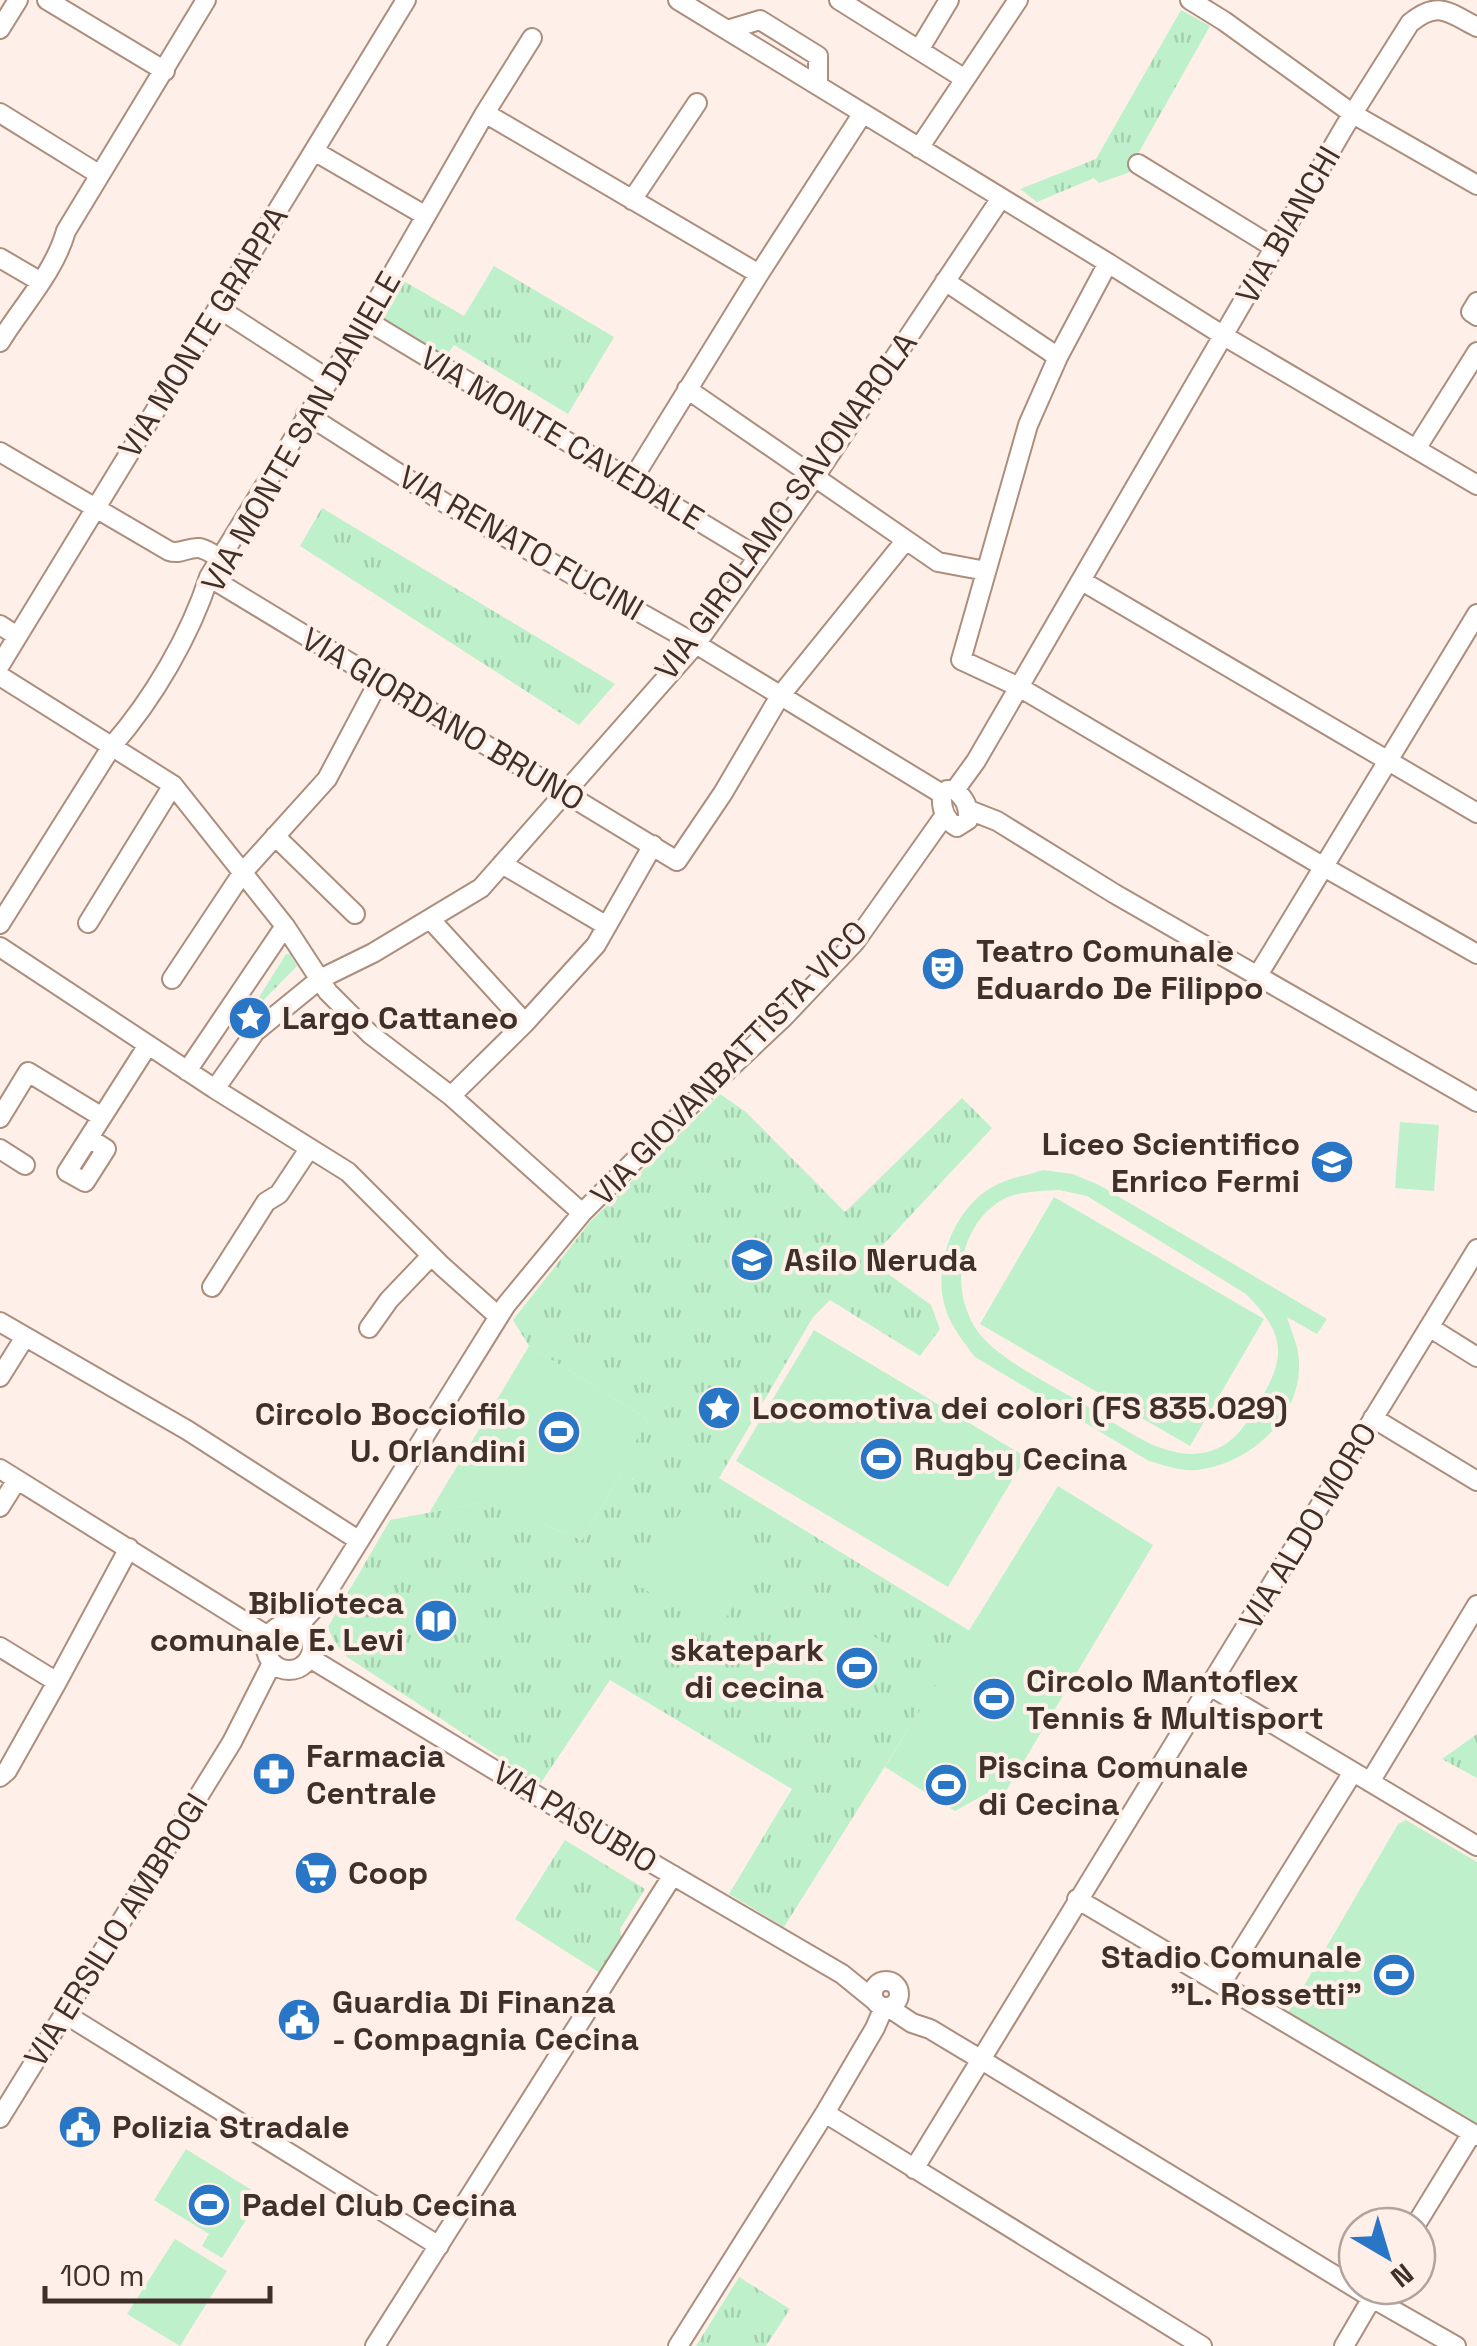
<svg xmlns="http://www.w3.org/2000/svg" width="1477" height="2346" font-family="'Space Grotesk',sans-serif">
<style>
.grass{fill:url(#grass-tufts)}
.pitch{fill:#bdf0cb;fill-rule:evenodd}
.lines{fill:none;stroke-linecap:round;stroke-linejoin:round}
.minor-casing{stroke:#ad8d7c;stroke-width:22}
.minor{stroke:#fff;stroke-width:18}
.labels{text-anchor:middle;stroke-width:8;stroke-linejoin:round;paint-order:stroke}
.street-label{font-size:32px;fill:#3f312a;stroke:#fef0e8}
.poi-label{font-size:32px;font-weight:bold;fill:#3f312a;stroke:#fef0e8;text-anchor:start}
</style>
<defs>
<pattern id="grass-tufts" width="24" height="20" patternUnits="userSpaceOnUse" patternTransform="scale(2.5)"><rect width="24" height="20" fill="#bdf0cb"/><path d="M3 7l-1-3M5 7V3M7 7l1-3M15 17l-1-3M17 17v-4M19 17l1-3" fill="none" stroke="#a4ceae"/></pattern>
</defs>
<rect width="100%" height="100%" fill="#fef0e8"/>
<path class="grass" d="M1181,10L1210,26L1139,152L1129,164L1136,170L1099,183L1094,178L1037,202L1020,189L1096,159Z
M494,266L614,337L568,414L454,345L446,356L380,317L402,280L464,316Z
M322,508L615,684L579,725L300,546Z
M286,954H290L297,966L246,1018Z
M720,1094L746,1112L845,1212L962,1098L992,1128L869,1260L931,1305L940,1329L920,1356L830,1300L813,1317L719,1478L970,1631L784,1927L729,1894L792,1789L610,1680L540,1784L347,1657L334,1642L328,1627L390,1520L480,1503L487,1491L554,1529L582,1540L621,1475L633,1480V1445L649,1420L529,1346L513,1320L590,1222Z
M1477,1734V1778L1442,1759Z
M565,1840L645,1889L620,1929L622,1940L600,1973L515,1919Z
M739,2277L790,2309L766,2346H696Z"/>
<path class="pitch" d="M1400,1122L1439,1125L1434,1191L1395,1188Z
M1043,1170L1073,1174L1099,1185L1327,1319L1317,1334L1287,1317C1290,1327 1294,1337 1297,1347C1310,1407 1259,1459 1203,1469C1185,1473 1166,1466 1149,1461L975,1357C963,1341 948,1323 944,1303C933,1260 958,1202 998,1184C1012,1177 1029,1175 1043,1170ZM1059,1190L1087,1196L1246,1294C1280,1329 1289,1351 1263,1395C1246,1425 1232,1453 1191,1454C1178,1454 1159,1448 1147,1442C1125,1431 1103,1416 1082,1403C1052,1385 995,1358 976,1329C950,1289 958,1228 1000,1201C1017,1191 1040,1191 1059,1190Z
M1054,1197L1264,1319L1190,1446L980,1324Z
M814,1330L1026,1457L948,1587L736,1461Z
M529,1346L649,1420L634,1444L646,1453L632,1480L621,1475L582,1540L554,1529L488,1492L480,1503L429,1513Z
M1058,1486L1153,1545L1003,1796L991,1791L955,1811L885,1767Z
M682,1510L719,1533L673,1607L636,1584Z
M723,1537L762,1560L716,1634L678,1610Z
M813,1600L850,1622L809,1691L772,1668Z
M861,1628L892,1648L853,1708L822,1687Z
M1406,1820L1477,1862V2124L1288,2013L1398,1824Z
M186,2149L261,2196L222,2258L202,2246L209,2234L154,2200Z
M175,2239L227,2271L180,2346L127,2314Z"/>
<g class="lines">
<g class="minor-casing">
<path id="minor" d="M47,0L165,71
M678,0L1108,263L1224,336L1477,485
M839,0L965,79
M1190,0L1224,21L1353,114L1477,185
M0,29L18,0
M727,30L760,20L818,56V85
M919,50L949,0
M0,113L100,175
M485,113L759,274
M919,148L1018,0
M314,151L426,216
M1138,164L1275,248
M632,200L697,103
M0,258L41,282
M1108,263L1058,357L1028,425L961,660L1019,687L1324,867L1477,954
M945,281L1058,357
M1477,302L1471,312L1477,316
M218,308L328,379
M366,320L758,557
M0,342C22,306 54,273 66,231L206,0
M687,389L938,562L986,571
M306,414L445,503L696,644L942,794
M1416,449L1477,352
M0,452L169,551C181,555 187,547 199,548C206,549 214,555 221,558
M632,480L759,274L863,113
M209,577L677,861L723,793L780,696L906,540
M1082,581L1477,813
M0,625L17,636
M0,665L406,0
M0,676L173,785L285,926L328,992L370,1034L451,1096L582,1213
M947,790H955C965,799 969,806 968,820L957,827C944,820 941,808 942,794Z
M955,790L976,761L1345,126L1410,23C1438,0 1448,12 1477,27
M969,810L997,821L1115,894L1477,1102
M275,836L355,914
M502,864L607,926
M430,919L525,1023
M88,923L173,785
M0,924L112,746C153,699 190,636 209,577L366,320L485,113L532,38
M0,947L215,1089L348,1172L442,1266L498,1316
M1258,975L1477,614
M172,979L243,872L327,779L380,679
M187,1071L285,926
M215,1089L255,1032L320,979L373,953L481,888L696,644L815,477L1001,198
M451,1096L525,1023L596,945L653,845
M0,1118L28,1072L102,1117
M89,1138L106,1149L85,1182L67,1172L148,1045
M0,1149L25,1165
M212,1287L266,1202L279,1194L309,1149
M0,1322L187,1430L358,1540
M1429,1327L1477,1357
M369,1328L389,1300L431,1256
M0,1377L25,1337
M1373,1418L1477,1481
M0,1469L268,1636
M0,1507L17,1480
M266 1647a23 23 0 1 1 46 0a23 23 0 1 1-46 0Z
M299,1625L323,1599L506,1305L582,1213L680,1115L784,1017L855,942L945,815
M0,1647L57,1682
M310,1658L544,1800L842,1974L874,2000
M1210,1686L1477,1846
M0,1777L7,1771L57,1682L129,1548
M1370,1782L1477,1605
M1077,1899L1477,2136
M873 1994a13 13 0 1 1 26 0a13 13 0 1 1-26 0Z
M1221,1984L1353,1772
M888,2007L912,2023L930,2029L980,2059L1372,2298L1456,2346
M65,2014L439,2246
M825,2113L1202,2346
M0,2118L232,1742L272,1663
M914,2169L1477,1249
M1415,2226L1472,2133
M375,2346L673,1875
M678,2346L825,2113L875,2028L884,2007
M1344,2346L1379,2286"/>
</g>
<use href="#minor" class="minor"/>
</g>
<defs>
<g id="theatre-disc" transform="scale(2.25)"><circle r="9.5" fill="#2876c5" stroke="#fef0e8"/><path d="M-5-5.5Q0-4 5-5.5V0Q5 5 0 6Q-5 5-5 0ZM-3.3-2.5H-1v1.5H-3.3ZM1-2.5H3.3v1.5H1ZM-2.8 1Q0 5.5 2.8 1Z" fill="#fff"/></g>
<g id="sight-disc" transform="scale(2.25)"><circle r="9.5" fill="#2876c5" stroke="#fef0e8"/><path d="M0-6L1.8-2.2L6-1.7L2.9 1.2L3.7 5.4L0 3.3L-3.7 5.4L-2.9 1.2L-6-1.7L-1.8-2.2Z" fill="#fff"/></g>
<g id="school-disc" transform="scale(2.25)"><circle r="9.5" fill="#2876c5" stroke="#fef0e8"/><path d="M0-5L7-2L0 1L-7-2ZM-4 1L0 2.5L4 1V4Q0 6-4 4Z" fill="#fff"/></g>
<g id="stadium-disc" transform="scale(2.25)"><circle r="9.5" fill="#2876c5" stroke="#fef0e8"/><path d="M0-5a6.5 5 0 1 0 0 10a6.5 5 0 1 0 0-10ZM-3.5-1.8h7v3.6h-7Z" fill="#fff"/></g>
<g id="library-disc" transform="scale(2.25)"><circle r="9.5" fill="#2876c5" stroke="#fef0e8"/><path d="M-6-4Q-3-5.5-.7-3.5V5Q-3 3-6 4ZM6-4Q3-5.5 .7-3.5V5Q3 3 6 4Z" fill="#fff"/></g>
<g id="pharmacy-disc" transform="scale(2.25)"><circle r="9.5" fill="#2876c5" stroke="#fef0e8"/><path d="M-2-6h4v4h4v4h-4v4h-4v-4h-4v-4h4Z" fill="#fff"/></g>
<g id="supermarket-disc" transform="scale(2.25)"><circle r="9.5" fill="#2876c5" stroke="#fef0e8"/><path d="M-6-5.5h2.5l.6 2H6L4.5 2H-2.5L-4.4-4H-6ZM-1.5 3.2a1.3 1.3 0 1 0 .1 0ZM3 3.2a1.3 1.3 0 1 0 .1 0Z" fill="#fff"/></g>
<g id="civic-disc" transform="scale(2.25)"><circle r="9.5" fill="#2876c5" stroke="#fef0e8"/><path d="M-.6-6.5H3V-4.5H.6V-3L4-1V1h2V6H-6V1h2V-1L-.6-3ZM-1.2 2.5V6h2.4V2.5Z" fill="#fff"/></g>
</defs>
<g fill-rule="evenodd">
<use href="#theatre-disc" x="943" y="969"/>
<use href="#sight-disc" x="250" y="1018"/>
<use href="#school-disc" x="1332" y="1162"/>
<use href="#school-disc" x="752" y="1260"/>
<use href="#sight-disc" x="719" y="1408"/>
<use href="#stadium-disc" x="559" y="1432"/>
<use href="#stadium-disc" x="881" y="1459"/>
<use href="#library-disc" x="436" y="1621"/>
<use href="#stadium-disc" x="857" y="1668"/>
<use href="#stadium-disc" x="994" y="1699"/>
<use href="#pharmacy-disc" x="274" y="1774"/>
<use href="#stadium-disc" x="946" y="1785"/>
<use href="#supermarket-disc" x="316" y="1873"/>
<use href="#stadium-disc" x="1394" y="1975"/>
<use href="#civic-disc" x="299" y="2020"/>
<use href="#civic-disc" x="80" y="2127"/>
<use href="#stadium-disc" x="209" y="2205"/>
</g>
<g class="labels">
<g class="street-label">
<text transform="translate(1288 225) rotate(-60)" y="11">VIA BIANCHI</text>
<text transform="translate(203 332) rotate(-58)" y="11">VIA MONTE GRAPPA</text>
<text transform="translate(301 432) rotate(-60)" y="11">VIA MONTE SAN DANIELE</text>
<text transform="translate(562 438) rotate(31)" y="11">VIA MONTE CAVEDALE</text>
<text transform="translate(786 506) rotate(-54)" y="11">VIA GIROLAMO SAVONAROLA</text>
<text transform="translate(521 543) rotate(30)" y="11">VIA RENATO FUCINI</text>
<text transform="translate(443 719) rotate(31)" y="11">VIA GIORDANO BRUNO</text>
<text transform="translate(729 1063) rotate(-46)" y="11">VIA GIOVANBATTISTA VICO</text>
<text transform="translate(1308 1526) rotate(-59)" y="11">VIA ALDO MORO</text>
<text transform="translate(575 1817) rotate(31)" y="11">VIA PASUBIO</text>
<text transform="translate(116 1930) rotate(-58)" y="11">VIA ERSILIO AMBROGI</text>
</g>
<g class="poi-label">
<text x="976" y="962">Teatro Comunale<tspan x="976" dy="37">Eduardo De Filippo</tspan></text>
<text x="282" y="1029">Largo Cattaneo</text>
<text x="1300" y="1155" text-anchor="end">Liceo Scientifico<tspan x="1300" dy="37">Enrico Fermi</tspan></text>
<text x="784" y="1271">Asilo Neruda</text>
<text x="752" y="1419">Locomotiva dei colori (FS 835.029)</text>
<text x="526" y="1425" text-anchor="end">Circolo Bocciofilo<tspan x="526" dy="37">U. Orlandini</tspan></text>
<text x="914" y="1470">Rugby Cecina</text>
<text x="404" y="1614" text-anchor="end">Biblioteca<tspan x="404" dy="37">comunale E. Levi</tspan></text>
<text x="824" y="1661" text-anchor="end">skatepark<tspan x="824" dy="37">di cecina</tspan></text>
<text x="1026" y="1692">Circolo Mantoflex<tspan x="1026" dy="37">Tennis &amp; Multisport</tspan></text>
<text x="306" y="1767">Farmacia<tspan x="306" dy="37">Centrale</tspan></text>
<text x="978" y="1778">Piscina Comunale<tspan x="978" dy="37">di Cecina</tspan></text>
<text x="348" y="1884">Coop</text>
<text x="1362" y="1968" text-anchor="end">Stadio Comunale<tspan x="1362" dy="37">"L. Rossetti"</tspan></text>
<text x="332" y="2013">Guardia Di Finanza<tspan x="332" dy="37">- Compagnia Cecina</tspan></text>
<text x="112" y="2138">Polizia Stradale</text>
<text x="242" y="2216">Padel Club Cecina</text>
</g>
</g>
<g transform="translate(1387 2256) rotate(142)"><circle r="48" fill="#fef0e8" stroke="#b2a49c" stroke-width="2.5"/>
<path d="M0-8L18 38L0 25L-18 38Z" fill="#2876c5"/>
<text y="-15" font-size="28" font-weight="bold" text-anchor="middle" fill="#3f312a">N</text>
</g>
<path d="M45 2286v15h225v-15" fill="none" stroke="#3f312a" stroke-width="5"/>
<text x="60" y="2286" font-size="30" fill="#3f312a" stroke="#fef0e8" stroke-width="8" paint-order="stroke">100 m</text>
</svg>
